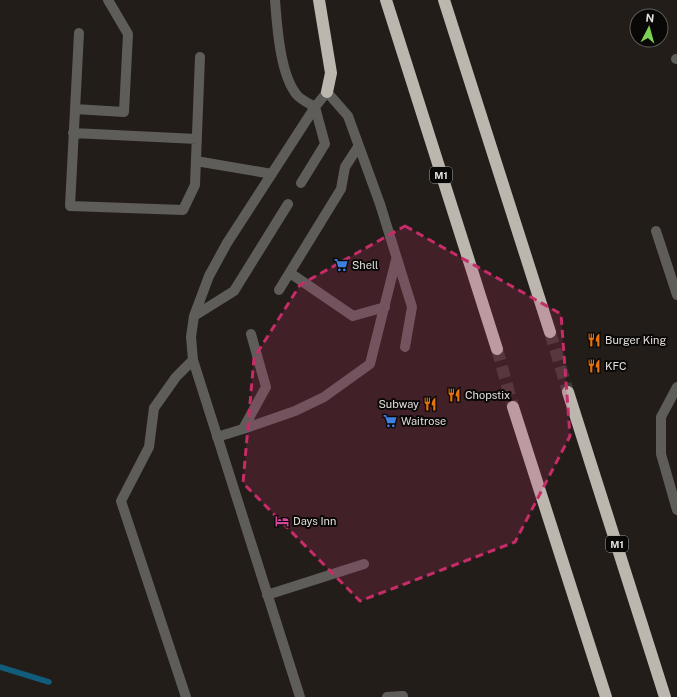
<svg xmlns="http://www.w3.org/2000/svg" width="677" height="697" font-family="'Public Sans',sans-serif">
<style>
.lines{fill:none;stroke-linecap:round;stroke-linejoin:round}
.stream{stroke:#115c7b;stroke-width:5.5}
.motorway-tunnel{stroke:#3f3a35;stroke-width:12;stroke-dasharray:12 6;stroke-linecap:butt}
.service{stroke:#5f5d5a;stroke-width:10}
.motorway{stroke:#bcb6af;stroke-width:12}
.marked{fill:#c52c68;fill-opacity:0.2;stroke:#c52c68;stroke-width:3;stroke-dasharray:8 5;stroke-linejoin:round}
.labels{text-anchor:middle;stroke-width:4;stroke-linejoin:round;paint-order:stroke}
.shield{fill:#0a0806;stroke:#a19e9b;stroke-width:1}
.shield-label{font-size:10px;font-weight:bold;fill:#e2dedb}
.poi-label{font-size:11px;fill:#e2dedb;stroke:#0a0806;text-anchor:start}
</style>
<rect width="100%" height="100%" fill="#221d18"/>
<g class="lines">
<path class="stream" d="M0,667L49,682"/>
<path class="motorway-tunnel" d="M550,332L568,392
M497,349L513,407"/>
<path class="service" d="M275,0C277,26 280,75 297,95C301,100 310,104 315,107L325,144L301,183
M79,33L70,206L183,210L195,185L200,57
M676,59H677
M75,109L124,112L128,34L108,0
M73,133L197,139
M196,161L272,174
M656,231L677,295
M290,273L353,316L385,307
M279,290L341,189L345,167L358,147
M194,316L234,291L288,204
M677,387L661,417V454L677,510
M243,429L295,411L324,397L370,364L396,260
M217,437L243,429L266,387L251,334
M267,595L364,564
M186,697L121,501L149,447L154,408L176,377L193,360
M300,697L193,360L191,337L194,316L209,276L227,243L315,107L327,92L348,116L380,204L412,307L405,347
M387,697L403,696"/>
<path class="motorway" d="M319,0L331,73L327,92
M386,0L497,349
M444,0L550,332
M568,392L665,697
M513,407L606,697"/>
</g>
<path class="marked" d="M405,226L561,314L570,436L515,542L360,601L243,483L254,358L300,285Z"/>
<defs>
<g id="supermarket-bare" transform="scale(1.08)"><path d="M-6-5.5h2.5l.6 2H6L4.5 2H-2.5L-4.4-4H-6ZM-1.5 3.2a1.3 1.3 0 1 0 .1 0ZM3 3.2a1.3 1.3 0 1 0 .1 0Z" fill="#3f7fe0" stroke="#0a0806" stroke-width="2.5" paint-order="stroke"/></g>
<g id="restaurant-bare" transform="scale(1.08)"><path d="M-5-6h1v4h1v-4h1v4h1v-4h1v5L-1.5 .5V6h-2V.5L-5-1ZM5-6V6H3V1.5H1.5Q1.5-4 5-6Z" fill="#e8710a" stroke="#0a0806" stroke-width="2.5" paint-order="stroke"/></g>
<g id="hotel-bare" transform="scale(1.08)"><path d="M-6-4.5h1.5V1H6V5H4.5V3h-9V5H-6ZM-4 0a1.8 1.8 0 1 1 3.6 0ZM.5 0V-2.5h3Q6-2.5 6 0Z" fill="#d1479c" stroke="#0a0806" stroke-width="2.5" paint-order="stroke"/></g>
</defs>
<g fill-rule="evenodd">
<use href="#supermarket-bare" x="341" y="265"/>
<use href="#restaurant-bare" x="594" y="340"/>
<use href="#restaurant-bare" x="594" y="366"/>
<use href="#restaurant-bare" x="454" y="395"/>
<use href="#restaurant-bare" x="430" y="404"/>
<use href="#supermarket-bare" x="390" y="421"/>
<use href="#hotel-bare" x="282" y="521"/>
</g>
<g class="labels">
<g class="shield">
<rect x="430" y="167" width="22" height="16" rx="3"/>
<rect x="606" y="536" width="22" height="16" rx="3"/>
</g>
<g class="shield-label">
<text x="441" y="179">M1</text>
<text x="617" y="548">M1</text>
</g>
<g class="poi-label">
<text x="352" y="269">Shell</text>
<text x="605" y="344">Burger King</text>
<text x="605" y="370">KFC</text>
<text x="465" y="399">Chopstix</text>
<text x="419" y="408" text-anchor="end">Subway</text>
<text x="401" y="425">Waitrose</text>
<text x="293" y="525">Days Inn</text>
</g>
</g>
<g transform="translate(649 28) rotate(6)"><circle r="19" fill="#0a0806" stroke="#605e5b"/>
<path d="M0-3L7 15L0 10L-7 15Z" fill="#7cd155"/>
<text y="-6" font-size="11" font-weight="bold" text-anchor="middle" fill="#e2dedb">N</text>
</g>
</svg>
